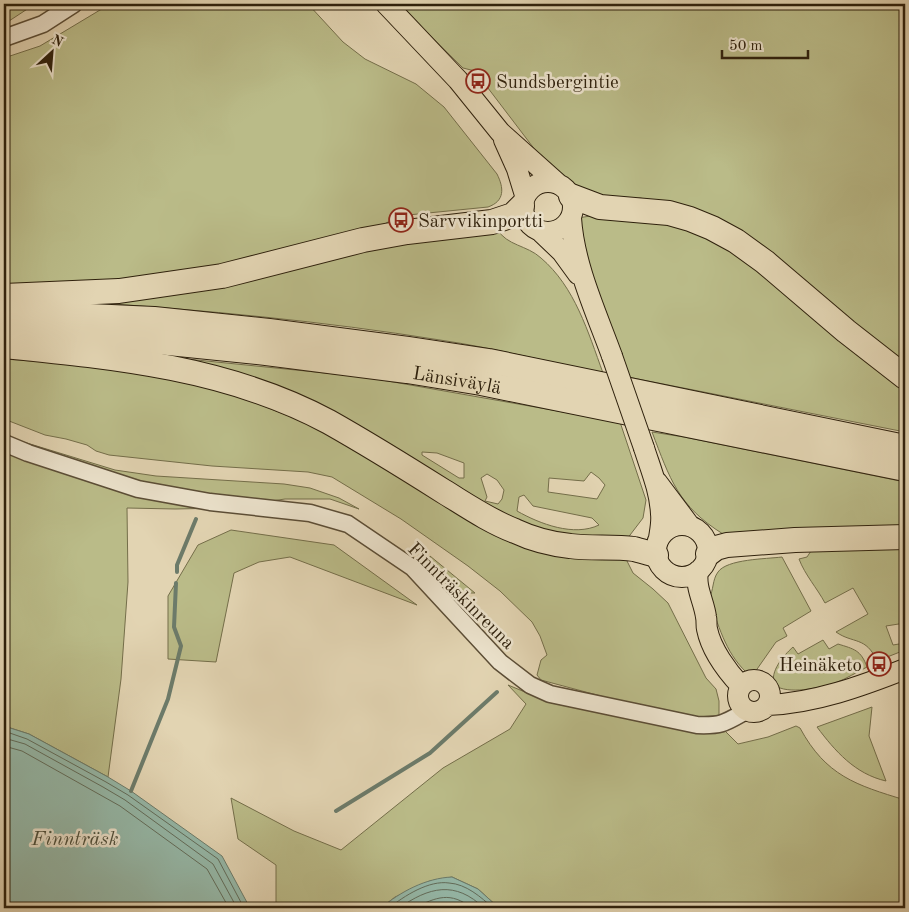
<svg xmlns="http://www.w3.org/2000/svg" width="909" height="912" font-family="'Old Standard TT',serif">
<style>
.green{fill:#babb88;stroke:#746e4a;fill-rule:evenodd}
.water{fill:#95b8a8;stroke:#6c7b6a}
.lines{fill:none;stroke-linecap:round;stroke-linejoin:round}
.shore{stroke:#626c5a;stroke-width:1}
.stream{stroke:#6c7b6a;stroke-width:4}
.minor-casing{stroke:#5b4d36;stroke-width:19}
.major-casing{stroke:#2e200c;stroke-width:22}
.highway-casing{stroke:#2e200c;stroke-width:26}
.minor{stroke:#ece3cd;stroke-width:16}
.major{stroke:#e2d4b2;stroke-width:20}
.highway{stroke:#e2d4b2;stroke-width:24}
.major-bridge-casing{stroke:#2e200c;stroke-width:22;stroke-linecap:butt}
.major-bridge{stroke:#e2d4b2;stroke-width:20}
.labels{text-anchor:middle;stroke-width:5;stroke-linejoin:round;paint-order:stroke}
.poi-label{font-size:19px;fill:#2e200c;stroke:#ece3cd;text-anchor:start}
.street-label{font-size:19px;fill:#2e200c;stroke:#ece3cd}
.water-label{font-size:20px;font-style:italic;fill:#4d4e3b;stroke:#ece3cd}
</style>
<rect width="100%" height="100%" fill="#e2d4b2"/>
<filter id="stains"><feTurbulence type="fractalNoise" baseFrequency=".004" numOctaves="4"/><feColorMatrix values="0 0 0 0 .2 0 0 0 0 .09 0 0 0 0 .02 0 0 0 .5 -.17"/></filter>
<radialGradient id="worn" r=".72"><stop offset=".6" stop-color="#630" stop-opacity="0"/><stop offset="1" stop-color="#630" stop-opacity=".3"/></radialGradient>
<path class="green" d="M4,4H35L9,21L4,22Z
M110,4H308L343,42L365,59L416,84L444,107L497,174C504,188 505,201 488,207L398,216L383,225L179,276L4,290V58L40,46Z
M398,4H905V363L682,206L640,198L620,201L579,192L542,159L475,71L463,68Z
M611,213L669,221L722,241L905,387V432L628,377L576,232L577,218Z
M497,229C507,246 527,245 541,258C575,287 588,332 603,373C549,362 494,348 440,340C322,321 204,310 85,302L346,254Z
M157,356L365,377L620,422L646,500L643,518L627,539L525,531L377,442ZM422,452L437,453L464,463V478H459L422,455ZM591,472L599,478L605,485L597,499L548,492L549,478L584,481ZM487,474L497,480L504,490L502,499L498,504L485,501L487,497L481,478ZM524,495L533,506L592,518L599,525C574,537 540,524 517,511L519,497Z
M4,359L101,366L207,387L251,401L309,424L357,447L479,524L625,557L633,573L653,589L668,603L706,678L716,689L719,701V715L716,719L704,720L649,709L541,680L537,675L541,660L547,655L540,636L532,622L500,591L468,566L401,519L332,477L308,472L212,466L109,455L96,451L87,445L66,439L45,435L4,419Z
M652,432L684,437L905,482V528L723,534C678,506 670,479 652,432Z
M4,436L115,470L156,476L284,484L310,488L339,498L359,509L330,499H285L225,508L175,509L127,508L128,582L121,679L108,777L29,734L4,726Z
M231,530L334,545L417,605L290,557L259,562L234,573L216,662L168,659V596L198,545Z
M905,544V623L886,626L893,645L905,643V650L877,661C866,636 853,644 836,632L868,614L853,588L825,603C817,588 805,575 799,559L807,557L811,551Z
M430,556L475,593H457L428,568Z
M782,557L811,611L783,628L787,636L776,642L755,672H746C725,652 718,624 709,598C714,590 712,580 718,572C727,559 766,559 782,557Z
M823,640L829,649L838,644C854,649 861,650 867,667C857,672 846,679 835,683C819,688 788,695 774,685C770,671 783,656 793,647L798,654Z
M508,685L525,692L546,697L705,732L725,731L738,744L768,737L796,726L800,728C826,776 856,785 905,800V908H499L478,889L452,877L430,881L395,897L381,908H276V865L238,839L231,798L294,831L341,850L443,768L510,729L526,704Z
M872,707L869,736L886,781C855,774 835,751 817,727Z"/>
<path class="water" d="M4,726L29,734L108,777L131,791L222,856L250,908H4Z
M452,877L478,889L499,908H381C400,892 426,878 452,877Z"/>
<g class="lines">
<path class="shore" d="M4,731L27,739L106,782L128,795L218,859L244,908
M4,738L25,744L103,787L125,800L213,864L237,908
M4,746L22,751L120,806L207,869L229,908
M389,908C404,896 429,880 449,883C466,884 481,897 493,908
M399,908C429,887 455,880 484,908
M414,908C437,897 450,891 472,908"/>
<path class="stream" d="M177,572V565L196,519
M131,791L168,699L181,646L174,627L176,583
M336,811L430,753L497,692"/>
<g class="minor-casing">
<path id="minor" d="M4,38L43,24L74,4
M4,443L28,453L138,489L210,502L310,513L348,524L413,568L500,662L530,685L550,694L697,725C722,726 725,723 746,711"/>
</g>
<g class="major-casing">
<path id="major" d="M386,4L458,80L500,132L557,183
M504,140L517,169L525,195
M523 207a25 25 0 1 1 50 0a25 25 0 1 1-50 0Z
M571,218C574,265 596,312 612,356
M540,231L562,252L578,274
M644,448C651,470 660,491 661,514C662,522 660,531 659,538
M657,482L690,526
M656 551a26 26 0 1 1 52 0a26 26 0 1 1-52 0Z
M698,571C695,588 704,601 706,617C707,621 706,625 707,629C711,649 727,671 741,686
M738 696a16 16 0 1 1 32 0a16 16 0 1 1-32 0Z
M768,705C815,703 862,686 905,669"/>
</g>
<g class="highway-casing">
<g id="highway">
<path d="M571,196L600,207L669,213L690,219L712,228L736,241L765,262L846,331L905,377"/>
<path d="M4,296L119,291L222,276L363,240L407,232L492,222L513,215L522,206"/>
<path d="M4,312L154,319L269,331L408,349L489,361L905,447"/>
<path id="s1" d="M4,331L149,341L266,353L407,371L481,383L905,469"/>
<path d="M4,346C115,357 229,368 329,422C368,444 405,467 443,491C466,505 489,521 515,531C532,539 551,544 570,546C591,549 613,546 634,549C641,551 649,553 656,555"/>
<path d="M708,554L716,548L727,545L795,540L905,537"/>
</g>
</g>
<use href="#minor" class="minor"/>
<use href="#major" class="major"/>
<use href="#highway" class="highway"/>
<g class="major-bridge-casing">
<path id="major-bridge" d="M612,356L644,448"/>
</g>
<use href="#major-bridge" class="major-bridge"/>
</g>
<defs>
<g id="bus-ring" transform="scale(1.25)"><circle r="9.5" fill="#ece3cd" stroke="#8f2418" stroke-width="1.5"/><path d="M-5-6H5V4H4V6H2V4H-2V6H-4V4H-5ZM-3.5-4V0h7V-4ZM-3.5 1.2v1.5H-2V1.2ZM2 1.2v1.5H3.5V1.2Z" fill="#8f2418"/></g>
</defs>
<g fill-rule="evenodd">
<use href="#bus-ring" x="478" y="81"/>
<use href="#bus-ring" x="401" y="220"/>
<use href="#bus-ring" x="879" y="664"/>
</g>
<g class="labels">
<g class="poi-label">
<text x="496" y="88">Sundsbergintie</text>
<text x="418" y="227">Sarvvikinportti</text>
<text x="862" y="671" text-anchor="end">Heinäketo</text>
</g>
<g class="street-label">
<text dy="7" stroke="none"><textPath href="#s1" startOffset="456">Länsiväylä</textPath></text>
<text transform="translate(462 595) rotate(45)" y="7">Finnträskinreuna</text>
</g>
<g class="water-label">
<text x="75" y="845">Finnträsk</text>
</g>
</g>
<rect width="909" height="912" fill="none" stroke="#e2d4b2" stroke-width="20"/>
<rect x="5" y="5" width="899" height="902" fill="none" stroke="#2e200c" stroke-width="2.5"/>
<rect x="10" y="10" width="889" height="892" fill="none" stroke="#2e200c"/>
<g transform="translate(52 52) rotate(26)" stroke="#ece3cd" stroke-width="4" paint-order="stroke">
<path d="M0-4L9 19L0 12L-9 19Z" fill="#2e200c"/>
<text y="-8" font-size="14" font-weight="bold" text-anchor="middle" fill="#2e200c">N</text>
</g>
<path d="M722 50v8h86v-8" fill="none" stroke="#2e200c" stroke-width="2.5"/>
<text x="729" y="50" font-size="15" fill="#2e200c" stroke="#ece3cd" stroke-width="4" paint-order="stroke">50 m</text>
<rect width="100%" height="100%" filter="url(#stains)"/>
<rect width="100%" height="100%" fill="url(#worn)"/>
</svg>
